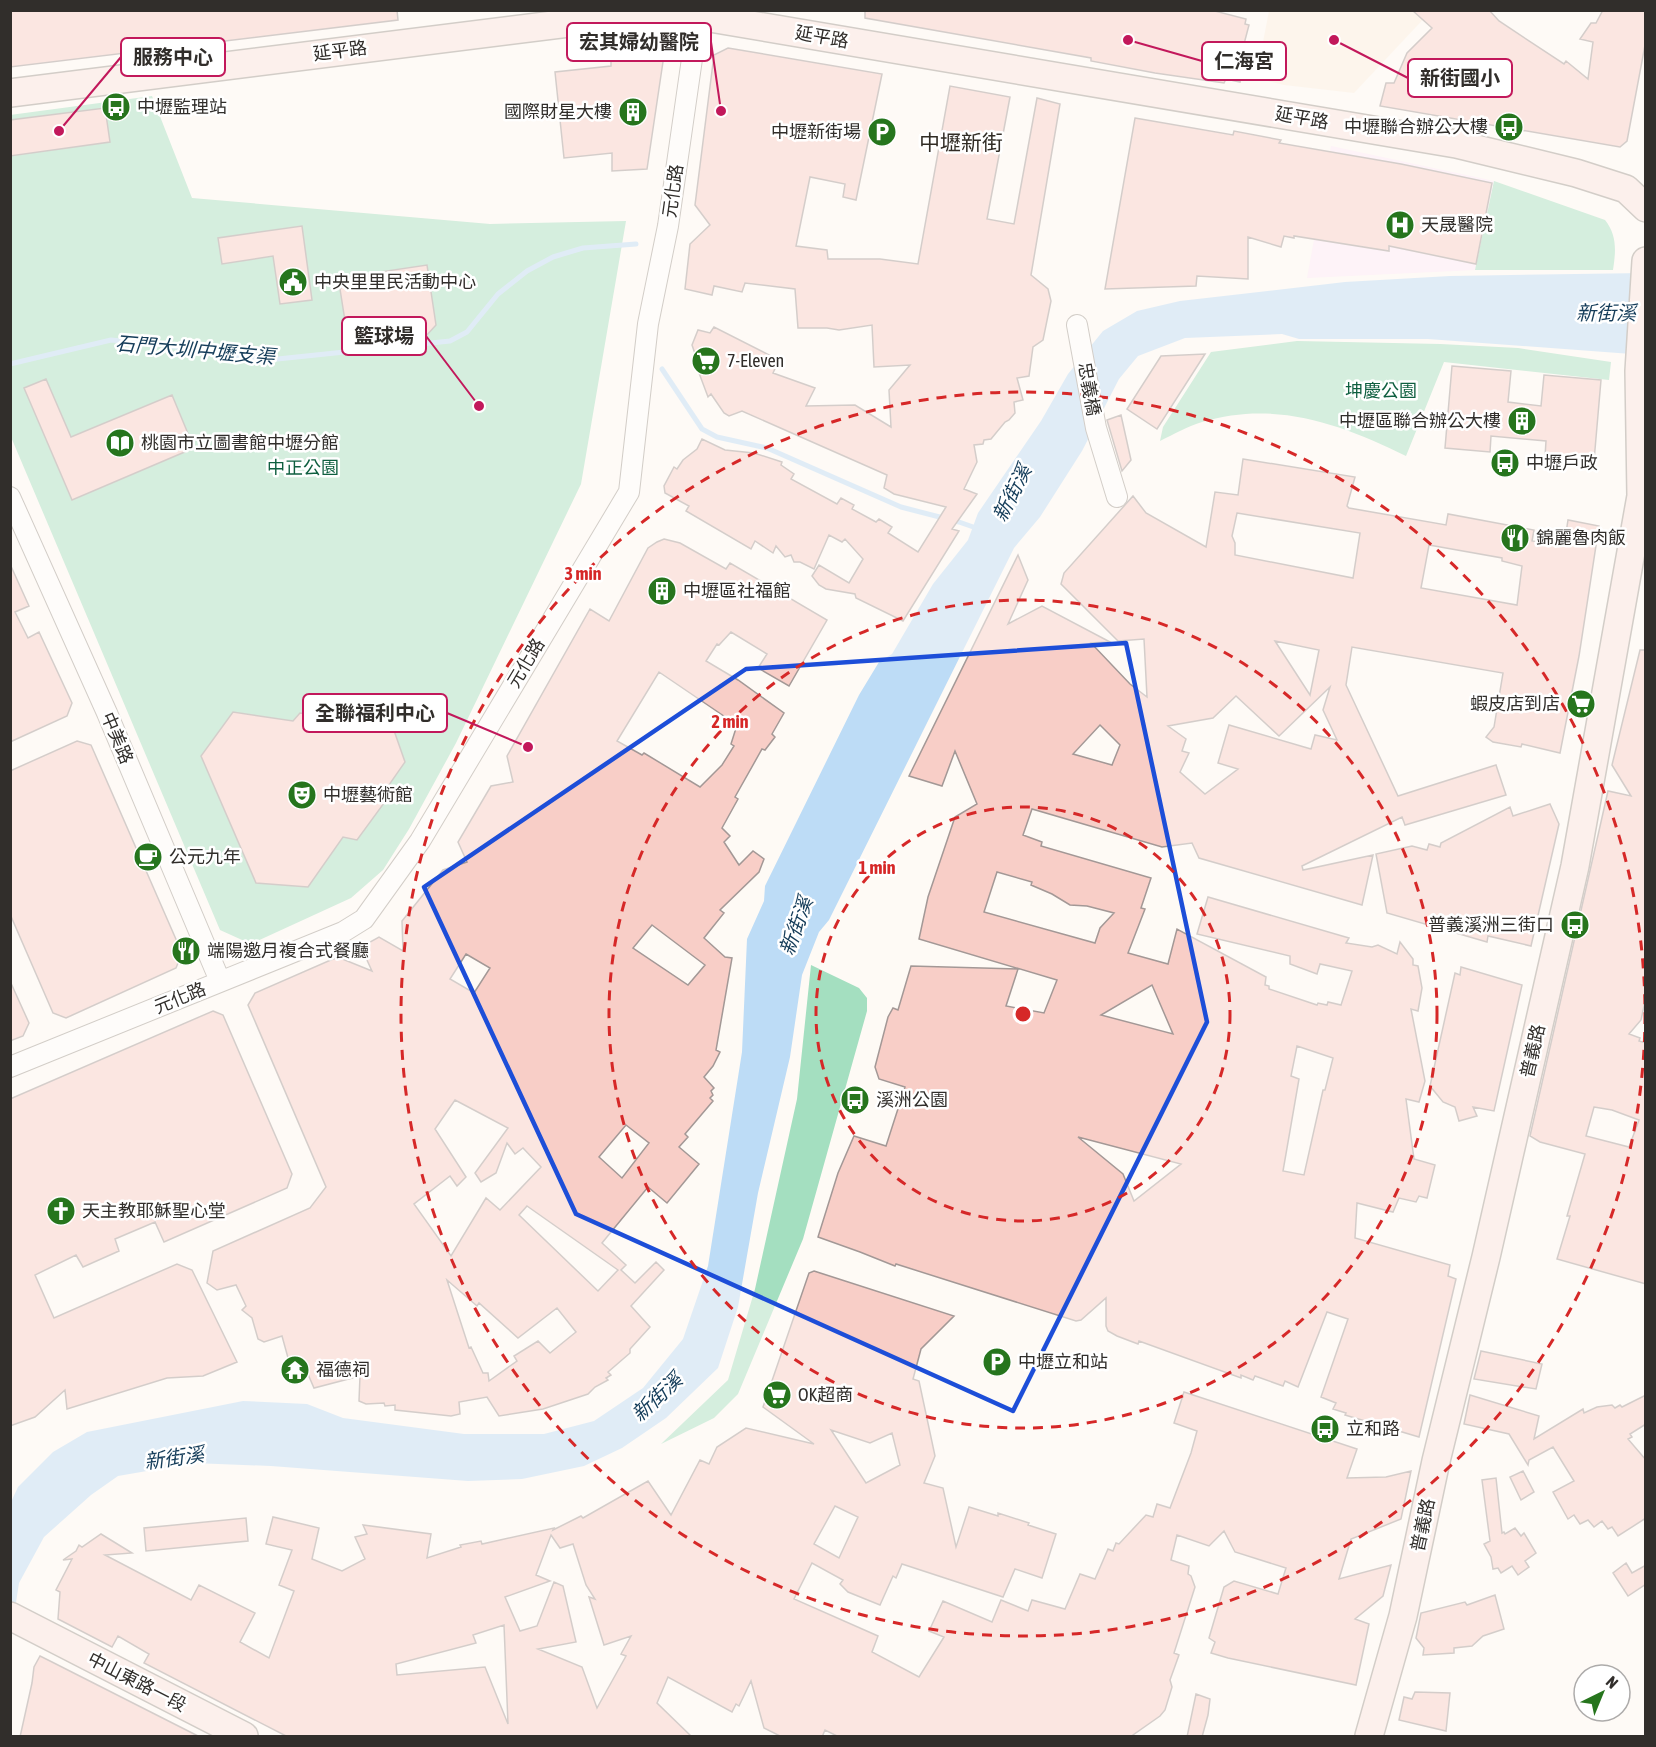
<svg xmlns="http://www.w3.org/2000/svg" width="1656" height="1747" font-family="'Asap Condensed','Noto Sans TC',sans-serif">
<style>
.built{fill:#fcf0e1}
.medical{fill:#feeafa}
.green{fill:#a4dfc0}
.water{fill:#bddcf6}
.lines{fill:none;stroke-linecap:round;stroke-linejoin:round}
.stream{stroke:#bddcf6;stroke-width:5}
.building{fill:#f8cec7;stroke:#a39896;stroke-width:1.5;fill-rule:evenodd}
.street-casing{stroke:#9f9890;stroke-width:22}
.secondary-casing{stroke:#9f9890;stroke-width:30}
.street{stroke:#fff;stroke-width:20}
.secondary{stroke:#fae4df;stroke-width:27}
.marked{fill:none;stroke:#1d4ed8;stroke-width:4.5;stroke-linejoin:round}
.ring{fill:none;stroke:#d62828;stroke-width:3;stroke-dasharray:10 8}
.labels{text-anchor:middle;stroke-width:5;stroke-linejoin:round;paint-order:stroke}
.street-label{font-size:18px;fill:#312e2b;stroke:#fff}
.poi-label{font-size:18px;fill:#312e2b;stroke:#fff;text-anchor:start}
.park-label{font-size:18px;fill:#0f5f40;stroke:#fff}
.water-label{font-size:20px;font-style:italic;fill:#143c59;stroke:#fff}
.quarter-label{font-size:21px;fill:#312c25;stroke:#fff}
.centre{fill:#d62828;stroke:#fff;stroke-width:3}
.ring-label{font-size:18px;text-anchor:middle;font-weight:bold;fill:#d62828;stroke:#fff;stroke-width:5;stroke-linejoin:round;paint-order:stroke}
.leader{fill:none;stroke:#c2185b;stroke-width:2}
.callout-dot{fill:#c2185b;stroke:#fff;stroke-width:2}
.callout{fill:#fff;stroke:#c2185b;stroke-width:2}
.callout-label{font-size:20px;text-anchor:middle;font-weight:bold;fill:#312e2b}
</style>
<rect width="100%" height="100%" fill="#fefaf5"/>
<path class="built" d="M1269,11H1431L1354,93L1284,85L1256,78Z"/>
<path class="medical" d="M1331,146L1494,181L1475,270L1307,278Z"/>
<path class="green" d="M152,96L192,198L490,224L626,221L581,484L456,743L409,829L383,870L351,898L251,944L220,930L11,437L10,115Z
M1494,181L1605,220C1617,235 1616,251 1613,270H1475Z
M1297,341L1440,344L1518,348L1611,362L1609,380L1444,362L1406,456C1341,424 1275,400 1202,422C1188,426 1174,434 1160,441L1163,427L1211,352Z
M811,965L859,988L867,998V1011L803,1239L738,1394L714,1418L661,1444L728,1380L755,1289L797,1099Z"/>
<path class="water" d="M1645,273V355L1428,339H1299L1282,334L1185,338L1138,356L1119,379L1082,451L1040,517L1014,548L829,920L819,932L802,975L790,1057L758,1193L738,1307L718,1368L666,1418L622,1448L584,1466L522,1479L468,1481L271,1466L193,1463L118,1476L91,1495L44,1537L19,1583L11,1635V1502L18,1487L53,1452L87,1432L243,1401L307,1404L343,1418L464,1434H544L594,1421L643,1388L683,1339L708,1266L742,1052L747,939L764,901L765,886L859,695L879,662L892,654L933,584L968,540L978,513L1041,421L1068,374L1103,331L1137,311L1180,301L1345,282L1450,276Z"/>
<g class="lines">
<path class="stream" d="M10,364L111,340L155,344L268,360L450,341L467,332L498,294L527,271L553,257L583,248L636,244
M662,369L702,429L717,437L767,448L901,507L959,522L979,529"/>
</g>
<path class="building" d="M10,10H397L398,20L10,67Z
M865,10H1211L1246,19L1245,24L1249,25L1244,44L1261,48L1254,76L1242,74L1240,82L1226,79L1224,83L1155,73L1091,61V58L865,18Z
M1412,10H1489L1499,21L1564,64L1566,61L1588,79L1593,42L1580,39L1591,23H1596L1603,10H1646V40L1627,141L1620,147L1380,106L1386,83H1394L1407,53L1432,28Z
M652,37L664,55L647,169L612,171V153L564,158L555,72L611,66V46Z
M728,48L882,74L856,200L843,197L845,184L810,177L796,246L827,250L828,259H880L918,264L950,86L1010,97L987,219L1014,224L1037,98L1060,104L1031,275L1048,289L1051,301L1043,340L1033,347L1029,376L1017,378L1023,400L1014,402L1015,413L1009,420L1005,422L991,439L984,440L983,444L974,445L977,462L964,489L977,494L952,529L959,531L903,621L856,598L855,594L826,589L819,585L812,576L819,565L849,583L863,559L845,539L842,542L829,535L814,569L800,562H794L791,555L785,557L776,546L773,553L755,541L751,549L686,511L689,506L665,493L664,486L674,467L677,469L683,460L697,449L702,439L725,450L754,453L782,462L781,465L794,474L791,479L837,504L841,498L854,505L852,509L876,522L879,519L892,527L888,533L918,552L946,507L894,494L884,488L887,475L742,411L729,416L724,413L711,394L708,397L699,373L701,371L692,345L698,330L710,333L714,327L779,360L773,373L815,388L806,406L855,405L891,427L889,390L910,365L874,367L872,325L839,330L827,328H798L795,289L745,283L742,292L714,286L712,295L685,289L690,244L710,225L695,205L714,55Z
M105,108L110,142L10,156V120Z
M1135,118L1233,135L1234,131L1281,140L1279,143L1401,164L1492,183L1476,264L1389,246V251L1294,236V238L1284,236L1281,247L1248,237V279L1197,276L1196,286L1105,289Z
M302,226L312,300L280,304L273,256L222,264L218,238Z
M427,265L436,325L426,336L418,341L353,345L348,340L340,289L347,281L346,277Z
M1205,354L1157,429L1127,409L1161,356Z
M1452,366L1511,371L1508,402L1541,406L1544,375L1601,380L1594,461L1545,457L1546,441L1491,436L1490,452L1445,448Z
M46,379L71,437L172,395L194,448L72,500L24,388Z
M1121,415L1131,460L1122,471L1107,420Z
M1243,459L1355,477L1347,506L1349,508L1446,525L1448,514L1534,530L1532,541L1564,546L1568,520L1599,526L1579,656L1560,753L1522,744L1521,747L1493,742L1486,737L1494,727L1503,673L1352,647L1346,685L1398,796L1496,765L1506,795L1405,825L1402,817L1302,866L1303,870L1373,855L1362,905L1199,858L1192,843L1162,847L1032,809L1023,835L1042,842L1041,846L1151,878L1141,908L1145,909L1128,953L1168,964L1177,929L1266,977L1265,985L1269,986V989L1317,1005L1318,1003L1327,1005L1328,1002L1341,1005L1352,971L1320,964L1317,974L1290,964V956L1197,934L1208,897L1349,938L1346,943L1372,947L1378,945L1397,954L1400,942L1413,959V965L1418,966L1422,988L1418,1011L1411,1009L1425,1081L1419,1102L1406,1099L1414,1159L1435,1165L1427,1198L1419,1196L1416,1202L1399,1198L1393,1212L1357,1203L1355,1238L1450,1265L1448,1276L1456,1279L1419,1437L1345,1415L1346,1413L1333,1409L1336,1403L1321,1397L1348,1319L1327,1312L1298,1387L1285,1381L1283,1386L1255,1376L1253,1380L1241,1375V1378L1139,1341L1138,1344L1117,1336L1108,1331L1106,1326V1298L1081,1320L1076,1321L896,1264L895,1266L860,1252L818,1237L838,1173L854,1136L886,1146L905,1087L879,1079L875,1067L888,1017L893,1008L898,1010L911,966L1018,969L1006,1006L1044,1013L1057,980L919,939L928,897L955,817L977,804L955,751L942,786L909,776L1018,555L1028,580L1008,624L1042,606L1110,642L1091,643L1130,684L1147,697L1144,639L1118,641L1061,584L1064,573L1133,496L1146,513L1206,547L1215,492L1238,495ZM1237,513L1360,533L1353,578L1235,555V543L1232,536ZM1429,545L1502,558V561L1522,566L1517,605L1421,588ZM1275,641L1319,650L1310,695ZM1330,687L1323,710L1337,740L1315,735L1311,749L1229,725L1218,763L1238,769L1205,794L1180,772L1189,753L1182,751L1186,739L1168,726L1213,718L1236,696L1279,736ZM1100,725L1120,745L1112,765L1073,754ZM997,872L1032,882L1031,885L1052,894L1070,905L1087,906L1114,913L1100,928L1095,943L984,912ZM1152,985L1173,1034L1101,1015ZM1297,1046L1333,1058L1325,1090H1323L1304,1175L1283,1171L1299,1079L1291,1076ZM1078,1137L1181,1164L1134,1201L1123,1174Z
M664,539L680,543L726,569L730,563L827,620L789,686L758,668L767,654L731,632L719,645L717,644L706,661L738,680L784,713L772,734L775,737L765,750L762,749L735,797L738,799L722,828L730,836L724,842L739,865L753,851L764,859L759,872L720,910L724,913L704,938L725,957L732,958L716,1050L720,1052L713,1066L704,1077L714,1088L711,1091L713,1095L710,1098L713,1101L685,1134L688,1137L679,1147L699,1164L667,1203L648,1187L602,1243L626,1265L621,1270L635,1283L656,1262L664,1270L631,1306L650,1327L630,1349V1353L608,1372L611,1375L606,1378L608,1380L595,1387L588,1394L543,1409L499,1416L487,1397L459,1402L460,1414L451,1416L395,1410V1405L385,1406L384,1403L366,1404L359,1401L360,1376L314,1388L307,1372L292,1378L287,1365H290L282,1336L264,1342L258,1339L252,1318L242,1310L246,1306L236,1285L217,1290L207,1283L213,1251L310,1208L326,1187L248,1005L255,993L333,959L340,958L372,971L361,947L379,937L403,951L402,921L443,870L467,862L458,842L491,786L513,782L507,756L590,609L609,621L648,548L657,542ZM659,672L737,725L731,744L734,746L722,765L700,787L644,753L642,755L617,741ZM652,925L705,965L688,985L633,948ZM466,954L490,968L474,993L450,979ZM455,1100L508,1128L475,1173L481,1182L496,1173L507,1143L515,1154L523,1148L541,1167L500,1210L486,1198L451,1256L414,1204L450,1176L457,1186L466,1177L435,1129ZM626,1125L649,1143L622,1178L599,1157ZM527,1206L618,1270L598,1291L519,1215ZM447,1280L477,1306L479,1303L518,1338L557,1308L576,1332L550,1353L538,1341L514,1356L517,1361L489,1381L488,1373H483L471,1347L469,1348Z
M10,564L29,606L15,612L28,638L39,632L72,703L67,716L10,742Z
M1640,650H1646V997L1641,1020L1629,1034L1640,1038L1639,1041L1646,1043V1284L1557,1259L1570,1216H1567L1585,1154L1540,1142L1530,1136L1608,791L1631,796L1612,765ZM1594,1107L1612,1110L1639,1120L1629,1147L1586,1136Z
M334,711L391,722L405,762L384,792L387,799L357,840L343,837L308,887L256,883L201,756L233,712L293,721L300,713L329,716Z
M77,741L91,745L182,953L176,968L66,1018L53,1013L10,914V771Z
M1550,804L1559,824L1531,946L1488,936L1487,942L1387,913L1376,854L1412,846L1427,850L1429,844L1440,847L1441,843L1510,807L1513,816Z
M1461,967L1522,985L1494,1111L1473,1107L1477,1116L1459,1121L1455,1107L1443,1102L1430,1086L1455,973L1460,975Z
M10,981L29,1023L23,1036L10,1041Z
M213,1011L223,1015L292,1174L287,1188L164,1242L155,1222L115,1239L119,1251L83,1267L76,1255L35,1275L54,1318L177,1264L192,1270L237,1362L203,1376L167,1378L67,1409L65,1390L35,1417L10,1426V1099Z
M814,1271L954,1316L921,1349L913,1379L919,1381L935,1456L924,1483L943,1488L956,1547L969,1507L998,1516V1513L1029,1523L1028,1525L1056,1534L1042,1578L1015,1569L1003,1597L902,1564L896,1578L893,1576L880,1605L848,1592L840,1584L843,1580L812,1563L794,1599L878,1636L872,1652L919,1677L944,1637L929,1631L943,1601L992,1622L1001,1600L1028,1611L1032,1600L1065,1609L1080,1574L1095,1579L1108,1549L1113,1551L1116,1543L1119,1544L1146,1515L1153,1517L1157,1504L1170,1508L1191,1453L1197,1431L1174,1423L1184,1392L1357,1449L1347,1478L1386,1477L1411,1471L1401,1519L1351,1539L1339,1579L1391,1565L1383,1596L1355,1619L1369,1624L1356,1685L1228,1658L1211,1653L1215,1642L1209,1638L1224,1587L1234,1581L1278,1594L1286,1568L1235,1552L1224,1531L1209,1546L1177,1535L1171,1560L1189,1566L1188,1574L1191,1576L1195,1587L1174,1653L1179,1655L1170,1680L1172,1687L1165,1710L1160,1716L1130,1737H839L825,1730L822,1737H782L764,1728L751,1681L739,1706L736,1704L732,1712L668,1677L657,1703L692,1737H288L144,1663L149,1654L118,1636L112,1647L58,1619L60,1592L56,1590L72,1559L63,1560L76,1551L79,1545L82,1547L101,1534L132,1553L105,1555L191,1600L199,1585L255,1613L240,1642L269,1658L294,1591L279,1585L292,1550L266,1544L273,1517L319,1528L312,1559L342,1571L365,1559L355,1537L367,1534L363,1525L431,1534L427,1558L461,1547L460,1545L481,1541L482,1544L554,1528L553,1530L581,1516L583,1518L648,1481L671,1515L700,1460L709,1464L717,1447L746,1428L814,1444L763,1407L809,1273ZM831,1430L870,1443L892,1433L900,1465L866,1483ZM835,1506L858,1517L839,1558L814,1544ZM551,1535L560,1548L573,1544L586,1585L595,1599L589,1597L604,1645L631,1636L621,1654L626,1656L597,1708L582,1667L538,1649L576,1642L563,1586L554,1582L537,1626L520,1631L505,1597L550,1581L536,1575ZM504,1625L508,1724L485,1667L397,1675L396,1664L476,1643L473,1635Z
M1481,1351L1542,1364L1536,1389L1474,1379Z
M1470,1395L1539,1416L1534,1439L1583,1409L1584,1413L1597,1407L1612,1405L1615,1408L1620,1405L1622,1407L1646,1395V1424L1630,1434L1632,1437L1628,1439L1646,1460V1518L1618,1536L1612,1527L1608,1529L1602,1521L1594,1527L1588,1520L1580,1524L1574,1515L1568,1519L1553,1492L1574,1481L1553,1447L1529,1460L1528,1465L1509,1434L1464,1424Z
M1523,1471L1534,1492L1521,1500L1510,1477Z
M1496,1478L1502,1533L1504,1532L1505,1534L1515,1528L1521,1536L1524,1533L1536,1553L1525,1561L1529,1567L1518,1575L1512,1566L1501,1573L1498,1568L1493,1569L1491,1557L1484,1544L1490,1541L1482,1480Z
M246,1518L248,1541L146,1551L144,1528Z
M1626,1563L1632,1573L1646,1565V1584L1628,1596L1613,1573Z
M1495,1595L1504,1629L1483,1636L1472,1646L1454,1648V1653L1423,1655L1424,1648L1416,1638L1421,1613L1465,1602L1467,1605Z
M40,1656L52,1662L200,1737H20L32,1683L34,1667Z
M1415,1692L1450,1693L1446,1731L1399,1720L1404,1697L1412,1699Z
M1196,1694L1210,1699L1208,1715L1202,1737H1187Z"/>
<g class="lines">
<g class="street-casing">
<path id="street" d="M1077,325L1096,428L1117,497
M10,497L107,713L220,981
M10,1067L343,932L364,919L420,841L629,492L648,324L668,226L699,10"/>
</g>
<g class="secondary-casing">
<path id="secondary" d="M10,93L641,14L698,16L1456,144L1576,173L1626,189L1646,208
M10,1616L244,1736
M1369,1736L1403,1616L1436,1461L1486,1257L1575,866L1641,496L1639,371L1646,261"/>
</g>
<use href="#street" class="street"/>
<use href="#secondary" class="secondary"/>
</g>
<path d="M0 0H1656V1747H0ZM1126,643L1207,1022L1013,1411L576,1214L424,887L746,669Z" fill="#fefaf5" fill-opacity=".55" fill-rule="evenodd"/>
<path class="marked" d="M1126,643L1207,1022L1013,1411L576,1214L424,887L746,669Z"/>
<g class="ring">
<circle cx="1023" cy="1014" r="207"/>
<circle cx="1023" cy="1014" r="414"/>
<circle cx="1023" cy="1014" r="622"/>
</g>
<defs>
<g id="bus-disc" transform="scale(1.5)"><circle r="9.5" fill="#26751d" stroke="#fff"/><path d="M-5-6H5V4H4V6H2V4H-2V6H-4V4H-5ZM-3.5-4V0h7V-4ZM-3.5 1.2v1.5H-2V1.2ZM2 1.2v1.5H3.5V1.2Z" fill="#fff"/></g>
<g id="building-disc" transform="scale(1.5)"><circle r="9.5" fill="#26751d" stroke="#fff"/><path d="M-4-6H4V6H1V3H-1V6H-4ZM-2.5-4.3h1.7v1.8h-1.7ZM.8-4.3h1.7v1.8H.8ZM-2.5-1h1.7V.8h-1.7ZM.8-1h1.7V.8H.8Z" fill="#fff"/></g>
<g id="parking-disc" transform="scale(1.5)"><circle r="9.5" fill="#26751d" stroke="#fff"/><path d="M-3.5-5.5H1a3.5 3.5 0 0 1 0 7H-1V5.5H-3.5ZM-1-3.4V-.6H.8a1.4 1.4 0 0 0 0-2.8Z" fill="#fff"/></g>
<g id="hospital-disc" transform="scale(1.5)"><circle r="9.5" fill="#26751d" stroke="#fff"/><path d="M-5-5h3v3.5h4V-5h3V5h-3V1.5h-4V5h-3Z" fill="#fff"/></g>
<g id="civic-disc" transform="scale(1.5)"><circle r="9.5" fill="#26751d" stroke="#fff"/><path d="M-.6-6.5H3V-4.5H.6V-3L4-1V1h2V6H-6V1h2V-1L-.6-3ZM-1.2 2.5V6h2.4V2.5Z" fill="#fff"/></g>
<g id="supermarket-disc" transform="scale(1.5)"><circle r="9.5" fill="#26751d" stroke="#fff"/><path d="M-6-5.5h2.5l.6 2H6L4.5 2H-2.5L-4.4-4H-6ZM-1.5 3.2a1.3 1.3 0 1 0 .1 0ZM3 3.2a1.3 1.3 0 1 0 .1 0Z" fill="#fff"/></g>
<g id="library-disc" transform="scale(1.5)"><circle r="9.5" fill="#26751d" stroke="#fff"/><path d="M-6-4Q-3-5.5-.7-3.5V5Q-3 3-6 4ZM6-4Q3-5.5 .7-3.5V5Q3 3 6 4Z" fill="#fff"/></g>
<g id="restaurant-disc" transform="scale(1.5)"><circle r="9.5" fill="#26751d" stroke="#fff"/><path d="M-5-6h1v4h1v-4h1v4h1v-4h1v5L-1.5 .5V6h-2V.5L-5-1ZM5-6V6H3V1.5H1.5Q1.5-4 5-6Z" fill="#fff"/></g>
<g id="theatre-disc" transform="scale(1.5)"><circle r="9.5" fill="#26751d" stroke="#fff"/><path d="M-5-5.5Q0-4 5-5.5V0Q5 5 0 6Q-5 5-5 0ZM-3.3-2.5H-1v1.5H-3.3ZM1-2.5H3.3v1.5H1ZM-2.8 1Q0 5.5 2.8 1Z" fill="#fff"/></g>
<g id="cafe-disc" transform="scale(1.5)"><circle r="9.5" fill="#26751d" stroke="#fff"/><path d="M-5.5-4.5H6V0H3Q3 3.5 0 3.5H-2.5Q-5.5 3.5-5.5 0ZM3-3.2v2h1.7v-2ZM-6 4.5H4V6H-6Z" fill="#fff"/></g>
<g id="church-disc" transform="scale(1.5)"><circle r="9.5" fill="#26751d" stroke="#fff"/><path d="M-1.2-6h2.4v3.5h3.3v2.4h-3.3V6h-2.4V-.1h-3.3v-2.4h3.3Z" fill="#fff"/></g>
<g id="temple-disc" transform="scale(1.5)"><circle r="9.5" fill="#26751d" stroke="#fff"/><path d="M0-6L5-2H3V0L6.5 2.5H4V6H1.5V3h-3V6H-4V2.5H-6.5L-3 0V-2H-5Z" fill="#fff"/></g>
</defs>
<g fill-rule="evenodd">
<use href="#bus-disc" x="116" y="107"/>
<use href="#building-disc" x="633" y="112"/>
<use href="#bus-disc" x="1509" y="127"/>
<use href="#parking-disc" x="882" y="132"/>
<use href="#hospital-disc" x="1400" y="225"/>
<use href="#civic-disc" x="293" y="282"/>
<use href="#supermarket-disc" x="706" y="361"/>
<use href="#building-disc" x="1522" y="421"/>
<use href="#library-disc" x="120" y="443"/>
<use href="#bus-disc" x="1505" y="463"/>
<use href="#restaurant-disc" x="1515" y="538"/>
<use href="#building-disc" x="662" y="591"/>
<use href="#supermarket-disc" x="1581" y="704"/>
<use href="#theatre-disc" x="302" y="795"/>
<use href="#cafe-disc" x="148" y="857"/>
<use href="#bus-disc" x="1575" y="925"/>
<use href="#restaurant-disc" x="186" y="951"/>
<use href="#bus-disc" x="855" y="1100"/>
<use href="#church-disc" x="61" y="1211"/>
<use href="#parking-disc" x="997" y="1362"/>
<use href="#temple-disc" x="295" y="1370"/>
<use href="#supermarket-disc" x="777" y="1395"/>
<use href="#bus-disc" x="1325" y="1429"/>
</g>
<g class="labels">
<g class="street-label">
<text transform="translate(822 37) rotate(10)" y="6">延平路</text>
<text transform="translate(340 51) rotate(-7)" y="6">延平路</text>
<text transform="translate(1302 118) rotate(10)" y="6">延平路</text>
<text transform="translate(673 191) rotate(-82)" y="6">元化路</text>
<text transform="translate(1089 389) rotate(80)" y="6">忠義橋</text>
<text transform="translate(526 663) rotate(-59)" y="6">元化路</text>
<text transform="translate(117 738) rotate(67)" y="6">中美路</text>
<text transform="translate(180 998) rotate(-22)" y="6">元化路</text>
<text transform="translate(1533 1051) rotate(-77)" y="6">普義路</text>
<text transform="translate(1423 1525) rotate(-78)" y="6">普義路</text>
<text transform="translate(137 1682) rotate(27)" y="6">中山東路一段</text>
</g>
<g class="poi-label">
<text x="137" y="113">中壢監理站</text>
<text x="612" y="118" text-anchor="end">國際財星大樓</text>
<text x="1488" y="133" text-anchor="end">中壢聯合辦公大樓</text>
<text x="861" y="138" text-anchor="end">中壢新街場</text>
<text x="1421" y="231">天晟醫院</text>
<text x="314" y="288">中央里里民活動中心</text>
<text x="727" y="367">7-Eleven</text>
<text x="1501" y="427" text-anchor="end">中壢區聯合辦公大樓</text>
<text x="141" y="449">桃園市立圖書館中壢分館</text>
<text x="1526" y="469">中壢戶政</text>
<text x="1536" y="544">錦麗魯肉飯</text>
<text x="683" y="597">中壢區社福館</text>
<text x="1560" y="710" text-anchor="end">蝦皮店到店</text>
<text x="323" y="801">中壢藝術館</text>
<text x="169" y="863">公元九年</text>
<text x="1554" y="931" text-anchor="end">普義溪洲三街口</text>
<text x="207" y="957">端陽邀月複合式餐廳</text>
<text x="876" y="1106">溪洲公園</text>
<text x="82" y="1217">天主教耶穌聖心堂</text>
<text x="1018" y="1368">中壢立和站</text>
<text x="316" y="1376">福德祠</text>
<text x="798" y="1401">OK超商</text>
<text x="1346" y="1435">立和路</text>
</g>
<g class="park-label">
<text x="1381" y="397">坤慶公園</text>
<text x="303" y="474">中正公園</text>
</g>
<g class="water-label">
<text x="1606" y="320">新街溪</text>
<text transform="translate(195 350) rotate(5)" y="7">石門大圳中壢支渠</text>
<text transform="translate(1012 493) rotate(-63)" y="7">新街溪</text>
<text transform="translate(796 926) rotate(-70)" y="7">新街溪</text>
<text transform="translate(657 1397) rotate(-43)" y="7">新街溪</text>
<text transform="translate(174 1458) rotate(-8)" y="7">新街溪</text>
</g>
<g class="quarter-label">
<text x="961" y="150">中壢新街</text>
</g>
</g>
<circle cx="1023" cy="1014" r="9" class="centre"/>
<g class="ring-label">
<text x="583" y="580">3 min</text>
<text x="730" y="728">2 min</text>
<text x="877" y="874">1 min</text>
</g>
<path class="leader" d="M721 111L711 42M59 131L121 57M1128 40L1202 61M1334 40L1408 78M479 406L426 336M528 747L447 713"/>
<g class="callout-dot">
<circle cx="721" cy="111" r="6"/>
<circle cx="59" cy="131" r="6"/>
<circle cx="1128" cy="40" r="6"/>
<circle cx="1334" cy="40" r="6"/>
<circle cx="479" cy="406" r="6"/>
<circle cx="528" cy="747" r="6"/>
</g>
<g class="callout">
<rect x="567" y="23" width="144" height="38" rx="6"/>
<rect x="121" y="38" width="104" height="38" rx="6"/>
<rect x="1202" y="42" width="84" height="38" rx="6"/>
<rect x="1408" y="59" width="104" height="38" rx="6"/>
<rect x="342" y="317" width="84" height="38" rx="6"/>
<rect x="303" y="694" width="144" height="38" rx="6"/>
</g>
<g class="callout-label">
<text x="639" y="49">宏其婦幼醫院</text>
<text x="173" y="64">服務中心</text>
<text x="1244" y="68">仁海宮</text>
<text x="1460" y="85">新街國小</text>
<text x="384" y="343">籃球場</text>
<text x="375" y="720">全聯福利中心</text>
</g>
<rect width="1656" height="1747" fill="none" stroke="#312e2b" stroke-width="24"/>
<g transform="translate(1602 1693) rotate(43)"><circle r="28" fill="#ffffff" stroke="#adabaa" stroke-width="1.5"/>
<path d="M0-4.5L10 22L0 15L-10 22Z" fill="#26751d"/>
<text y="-9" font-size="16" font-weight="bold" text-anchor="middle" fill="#312e2b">N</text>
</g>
</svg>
